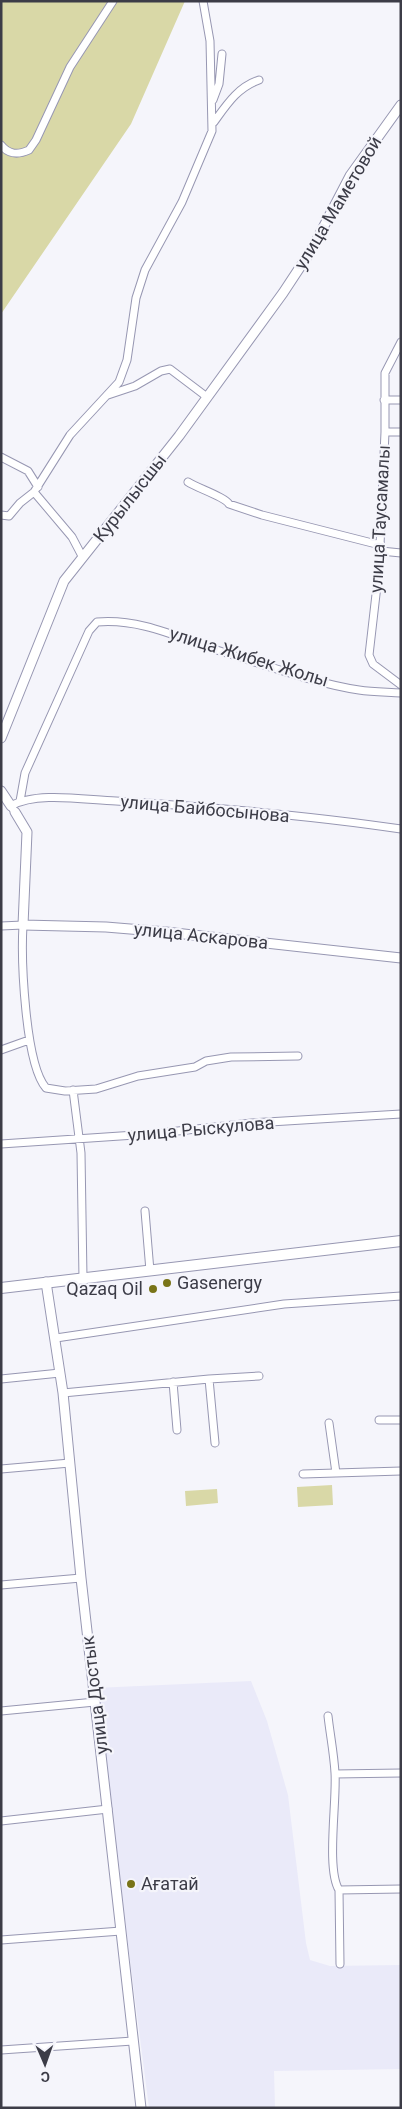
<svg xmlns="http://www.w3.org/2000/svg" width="402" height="2109" font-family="Roboto,sans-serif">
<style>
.built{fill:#eaeaf9}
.green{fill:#d9d8a7}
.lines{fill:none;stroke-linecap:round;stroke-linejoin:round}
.minor-casing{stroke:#9797b2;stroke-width:9}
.tertiary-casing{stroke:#9797b2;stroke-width:11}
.secondary-casing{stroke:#9797b2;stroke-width:12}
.minor{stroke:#fff;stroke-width:7}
.tertiary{stroke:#fff;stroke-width:9}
.secondary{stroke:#fff;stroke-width:10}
.poi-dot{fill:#797418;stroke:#f5f5fb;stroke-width:2}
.labels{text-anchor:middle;stroke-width:4.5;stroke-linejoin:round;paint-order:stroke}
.street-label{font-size:18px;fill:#3c3c47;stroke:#f5f5fb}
.poi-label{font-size:18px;fill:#3c3c47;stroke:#f5f5fb;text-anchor:start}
</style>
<rect width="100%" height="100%" fill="#f5f5fb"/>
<path class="built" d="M251,1681L267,1721L288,1795L306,1943L310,1960L330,1966L401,1965V2069L274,2071L275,2108H149L95,1688Z"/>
<path class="green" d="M1,1H185L131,124L1,314Z
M332,1485L333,1505L298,1507L297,1487Z
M217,1489L218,1503L186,1506L185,1491Z"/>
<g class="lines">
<g class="minor-casing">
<path id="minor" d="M213,100L219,84L222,54
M214,122C227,104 238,87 259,80
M1,145C9,155 18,155 29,150L36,140L70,67L113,1
M108,395L135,386L161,371L170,369L207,397
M384,400H401
M385,432H401
M1,457L28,471L38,487
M188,482C197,488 225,497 229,504L262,515L380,545L385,432V373L401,342
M34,492L72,537L82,556
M1,515L9,516L20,503L34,492L70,435L119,382L127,360L136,298L145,270L182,202L212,131L210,41L203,1
M401,553L381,551L369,655L373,664L401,685
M20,801L25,773L89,631L97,622C142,618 181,639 223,652C263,664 317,684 359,690C373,692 387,692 401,693
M13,809L11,806C36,791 86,800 116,801C211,807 307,815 401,829
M1,926L23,925C21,959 25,1064 46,1088L65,1091L96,1089L138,1076L195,1067L206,1061L231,1057L298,1056
M1,1050L29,1040
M73,1090L81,1153L83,1278
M1,1144L150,1134L252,1123L401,1114
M145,1211L150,1271
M56,1338L284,1304L401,1296
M1,1379L60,1373
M209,1379L259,1376
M173,1382L177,1430
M63,1393L209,1379L215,1443
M379,1420H401
M329,1423L336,1473
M1,1469L70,1463
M303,1474L401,1471
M1,1585L81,1578
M1,1711L95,1702
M328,1716C330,1734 334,1754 335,1773C337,1801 326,1869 339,1890L340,1964
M335,1774L401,1773
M1,1821L108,1809
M339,1890L401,1889
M1,1940L121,1931
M1,2050L133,2041"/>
</g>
<g class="tertiary-casing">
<path id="tertiary" d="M380,545L381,551
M1,738L64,581L179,436L283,293L312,249L350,176L401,105
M1,791L11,806
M15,812L27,832L23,925L106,927L166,932L401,958
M46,1282L63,1393L81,1578L141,2108"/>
</g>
<g class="secondary-casing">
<path id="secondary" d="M1,1288L401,1241"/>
</g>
<use href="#minor" class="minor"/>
<use href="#tertiary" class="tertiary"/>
<use href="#secondary" class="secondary"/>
</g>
<g class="poi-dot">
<circle cx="167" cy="1283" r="5"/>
<circle cx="153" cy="1289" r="5"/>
<circle cx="131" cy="1884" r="5"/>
</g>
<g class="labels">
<g class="street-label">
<text transform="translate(338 203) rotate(-59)" y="6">улица Маметовой</text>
<text transform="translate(130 498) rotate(-52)" y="6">Курылысшы</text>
<text transform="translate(380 519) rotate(-87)" y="6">улица Таусамалы</text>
<text transform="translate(249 657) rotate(17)" y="6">улица Жибек Жолы</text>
<text transform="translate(205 809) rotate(5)" y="6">улица Байбосынова</text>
<text transform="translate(201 936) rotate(6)" y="6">улица Аскарова</text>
<text transform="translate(201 1129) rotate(-5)" y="6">улица Рыскулова</text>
<text transform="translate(95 1695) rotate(-97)" y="6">улица Достык</text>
</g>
<g class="poi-label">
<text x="177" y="1289">Gasenergy</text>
<text x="143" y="1295" text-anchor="end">Qazaq Oil</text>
<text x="141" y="1890">Ағатай</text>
</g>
</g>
<rect width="402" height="2109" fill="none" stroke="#3c3c47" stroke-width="5"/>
<g transform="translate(45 2064) rotate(178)" stroke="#f5f5fb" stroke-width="4" paint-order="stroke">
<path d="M0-4L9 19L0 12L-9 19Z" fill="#3c3c47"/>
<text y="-8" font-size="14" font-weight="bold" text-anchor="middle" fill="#3c3c47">С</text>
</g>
</svg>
